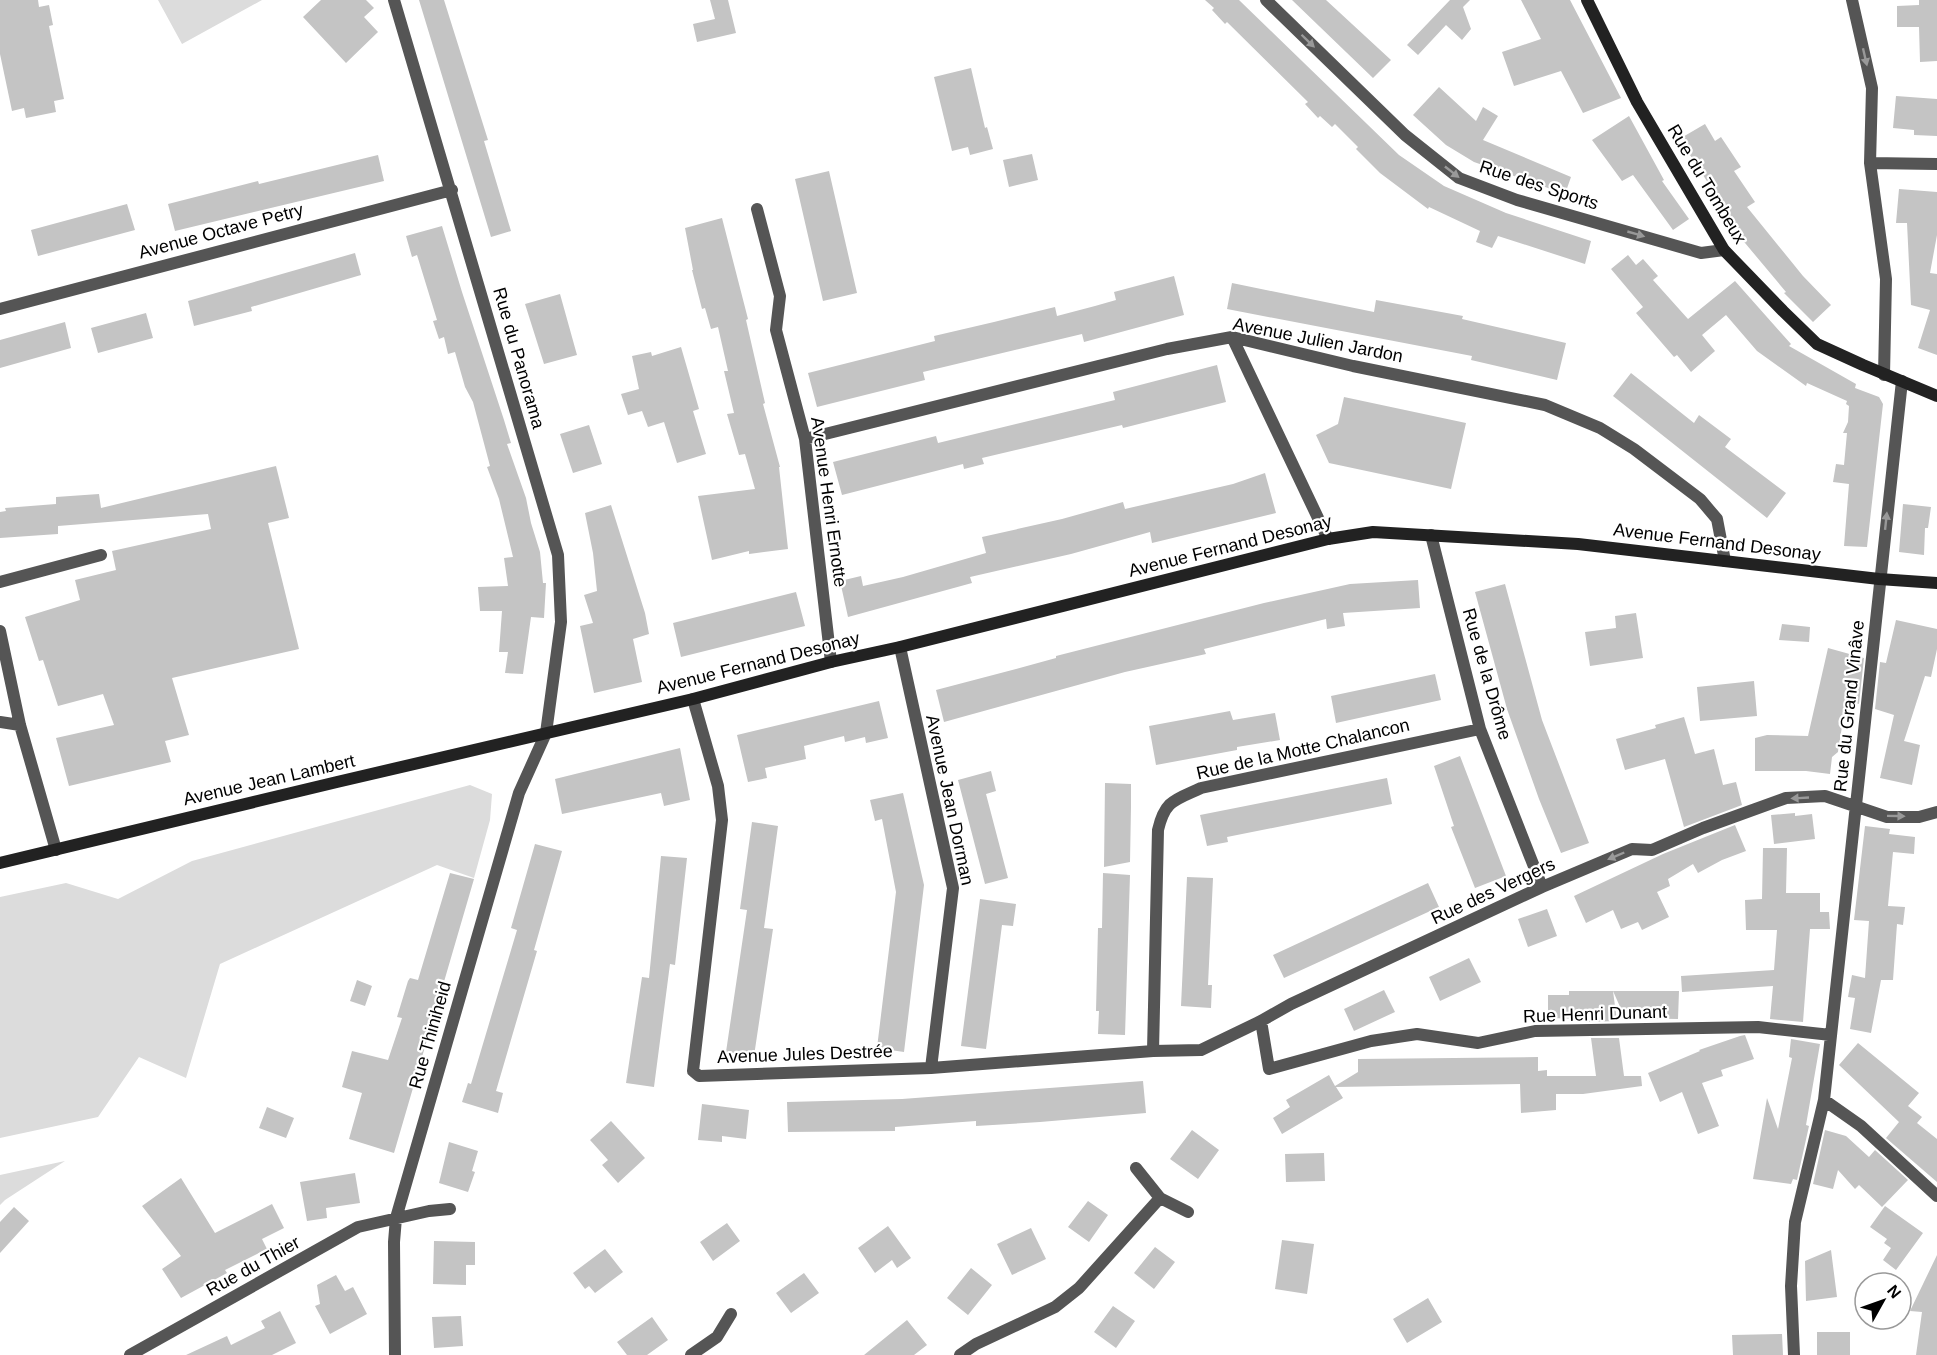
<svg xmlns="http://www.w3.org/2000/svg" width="1937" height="1355" font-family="Helvetica,sans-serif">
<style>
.green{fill:#dcdcdc}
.building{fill:#c4c4c4}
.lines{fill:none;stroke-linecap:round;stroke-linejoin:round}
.street{stroke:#555;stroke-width:12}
.secondary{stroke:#222;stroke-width:12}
.oneway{fill:#999}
.labels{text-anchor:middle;stroke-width:4.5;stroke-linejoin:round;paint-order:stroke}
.street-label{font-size:18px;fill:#000;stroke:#fff}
</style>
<rect width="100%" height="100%" fill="#fff"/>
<path class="green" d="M158,0H262L182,44Z
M470,785L492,794L490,820L474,878L437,865L220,964L186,1078L139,1057L98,1117L0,1138V897L66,883L118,899L192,861Z
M65,1161L5,1200L0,1205V1175Z"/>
<path class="building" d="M0,0H38L39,7L49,5L53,25L49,26L64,99L54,101L56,112L26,118L24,108L12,111L0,54Z
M321,0H366L374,8L364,17L378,32L346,63L303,17Z
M419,0H444L488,140L484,141L511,231L491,237Z
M710,0H728L736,33L697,42L693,24L715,19Z
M1205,0H1239L1399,155L1444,186L1506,213L1591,241L1585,264L1498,236L1492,248L1476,242L1480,231L1429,207L1428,209L1380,173L1356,149L1358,147L1335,124L1332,127L1320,116L1318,118L1305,104L1308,102L1227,22L1225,24L1212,10L1214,8Z
M1292,0H1326L1391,60L1373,78Z
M1450,0H1470L1463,7L1471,29L1462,40L1446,25L1418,55L1407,45Z
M1521,0H1570L1621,98L1583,113L1561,71L1514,86L1502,52L1541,39Z
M1919,0H1937V61L1920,62L1919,27H1897V6L1919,5Z
M971,68L985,128L987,127L993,149L970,155L968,147L952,151L934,77Z
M1439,87L1476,121L1483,107L1498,116L1483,140L1571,177L1565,194L1474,162L1446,145L1413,115Z
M1896,96L1937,99V136L1914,135V130L1893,128Z
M1629,116L1664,180L1662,181L1689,219L1673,230L1633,175L1622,181L1592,140Z
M1705,124L1715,141L1721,137L1741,167L1734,171L1755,202L1747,207L1803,276L1831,305L1813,322L1784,293L1786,292L1735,231L1738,229L1690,155L1681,138Z
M1032,154L1038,180L1009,187L1003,160Z
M378,155L384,181L175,231L168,204L258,181L259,184Z
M829,171L857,293L823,301L795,179Z
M1899,189L1937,192V235L1930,273L1937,274V355L1918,348L1930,310L1911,305L1907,223H1896Z
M127,204L135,230L38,256L31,230Z
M722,218L748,319L746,320L765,403L763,404L780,467H779L788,549L749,554V551L712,560L698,496L755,489L745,454L739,455L727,414L734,413L724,371H728L718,327L711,329L705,308L702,309L692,270H693L685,228Z
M442,226L462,292L504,420L511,443L507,444L526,498L531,523L540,552L543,583H546L544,618L531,617L523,674L505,673L508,652H499L502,611H480L478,587L508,586L504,558L513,557L499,499L487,467L490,466L473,402L465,387L455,352L448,354L444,337L439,339L433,321L437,320L417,255L412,257L406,236Z
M355,253L361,275L251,307L252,311L194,326L188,301Z
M1628,255L1636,265L1643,259L1658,276L1653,280L1688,319L1735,281L1791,344L1789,346L1856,384L1855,388L1879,397L1883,404L1867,547L1844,546L1849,484L1833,482L1836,464L1844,465L1847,433H1843L1848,422L1849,406L1846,404L1847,401L1807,383L1806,386L1757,351L1726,315L1702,335L1715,351L1691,372L1677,355L1674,357L1636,313L1643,307L1611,269Z
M1174,276L1184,315L1084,342L1082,334L923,372L925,380L817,407L808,373L935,341L934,336L994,322L1055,307L1057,316L1095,306L1116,300L1114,292Z
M1232,283L1374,312L1376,300L1463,316L1462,319L1566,343L1557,380L1471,360L1472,356L1227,309Z
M560,294L577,355L544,364L525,304Z
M146,313L153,338L98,353L91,328Z
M65,322L71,348L0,368V340Z
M681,347L699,409L693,411L706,454L677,463L664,422L648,427L642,411L628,415L621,394L639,389L632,356L651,352L652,356Z
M1217,365L1226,402L1123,428L1122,425L982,458L984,464L964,469L963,464L842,495L833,462L936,436L938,443L1115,400L1113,392Z
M1631,373L1694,423L1699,415L1731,439L1725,447L1786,493L1767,518L1613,396Z
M1344,397L1466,423L1451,489L1329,463L1316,435L1338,424Z
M589,425L602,464L573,473L560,434Z
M276,466L289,518L268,523L299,649L172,678L189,735L165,741L171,762L69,786L56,738L114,725L103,694L58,706L43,660L39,661L25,617L80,600L75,580L116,570L112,551L211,529L208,514L58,526V534L0,538V512L6,511L5,508L56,504V497L99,494L101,508Z
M1265,473L1276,513L1152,543L1150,532L1071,554L970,577L972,583L848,617L840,581L861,576L863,586L903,577L986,553L982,537L1062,519L1123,502L1125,509L1233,484Z
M1903,504L1931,507L1928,528H1925L1924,555L1899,552Z
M611,505L645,613L649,634L633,639L642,682L594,693L580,626L593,623L584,595L597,591L593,553L585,513Z
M1418,580L1420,608L1343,613L1345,626L1327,629L1326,619L1204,649L1206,654L1125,672L944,722L936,690L1016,669L1056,658V656L1264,603L1350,584Z
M1505,584L1542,720L1589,843L1561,853L1539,799L1507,709L1475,592Z
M796,592L805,626L681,657L673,623Z
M1636,613L1643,658L1590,666L1585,632L1616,628L1615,616Z
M1896,620L1937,629V649L1931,677L1925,676L1904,741L1920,745L1912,785L1880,778L1894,715L1875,709L1880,662L1886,663Z
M1782,624L1810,627L1809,642L1779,640Z
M1828,648L1864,658L1859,704L1851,701L1848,720H1843L1838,752L1832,757L1830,774L1806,771H1755V738L1767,735L1808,736Z
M1435,674L1441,700L1336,723L1331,696Z
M1754,681L1757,716L1700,721L1697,687Z
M879,701L888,738L866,743L865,737L845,742L844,736L804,746L806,759L765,768L767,778L748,782L737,735Z
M1230,711L1233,720L1275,713L1280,740L1237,747V750L1156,765L1149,726Z
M1684,717L1695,754L1714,749L1723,785L1736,782L1742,805L1684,827L1665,759L1625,770L1616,739L1656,728L1655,725Z
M680,748L690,800L664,806L661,793L562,814L555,779Z
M1460,756L1506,876L1475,888L1451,827L1454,826L1434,766Z
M991,771L996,791L986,794L1008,878L985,884L958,780Z
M1387,778L1392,804L1227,837L1228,842L1207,846L1200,815Z
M1105,783L1131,784V807L1130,862L1104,867Z
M903,793L924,885L904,1052L877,1048L896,892L882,819L875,821L870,800Z
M1795,813V816L1812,814L1815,839L1774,844L1771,815Z
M752,822L778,826L764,928L773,929L754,1056L726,1052L747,910L740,909Z
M1735,825L1746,851L1722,860L1698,873L1693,864L1668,879L1670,886L1657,892L1669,917L1642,930L1638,922L1621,929L1613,910L1586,923L1574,896L1663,854Z
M1865,826L1890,829L1889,834L1915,837L1914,854L1893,852L1888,906L1905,907L1903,925L1897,924L1893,980H1881L1871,1033L1850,1029L1855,998L1848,997L1852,975L1865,978L1869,921L1854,920Z
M535,844L562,851L534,950L537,951L496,1091L503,1093L498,1113L462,1102L468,1083L471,1084L517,930L511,928Z
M1763,848H1787L1786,893H1820V912H1829L1830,929H1810L1803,1022L1770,1019L1773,986L1682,992L1681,976L1774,970L1777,930H1746L1745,900L1762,899Z
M661,856L687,858L675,965L670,964L654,1087L626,1083L642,977L649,978Z
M450,873L474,879L394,1153L349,1139L362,1093L342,1087L352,1051L388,1060L402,1018L397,1017L408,981L410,978L418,980Z
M1103,873L1130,875L1125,1035L1098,1034L1099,1011H1096L1098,928H1102Z
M1187,877L1213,878L1208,985H1212L1211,1008L1181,1006Z
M1428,883L1439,907L1284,978L1273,955Z
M980,899L1016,904L1013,926L1002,925L986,1049L961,1046Z
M1547,909L1557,936L1528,947L1518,919Z
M1469,958L1481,982L1440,1001L1429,977Z
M357,980L372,986L365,1006L350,1001Z
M1384,990L1395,1012L1354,1031L1344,1009Z
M1569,991H1613L1617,1021L1589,1022L1588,1019L1548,1018V995H1569Z
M1613,991H1679L1678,1019L1625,1018Z
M1745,1035L1754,1059L1721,1070L1723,1076L1702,1083L1719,1126L1698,1134L1682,1092L1660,1102L1648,1073L1700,1051L1699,1050L1740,1036Z
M1591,1038H1619L1624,1076H1641L1642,1086L1583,1094H1556V1110L1521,1113L1520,1084L1336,1087L1343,1098L1282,1134L1273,1118L1290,1107L1286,1100L1329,1075L1335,1086L1358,1072V1059L1538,1057V1071L1547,1070V1076H1596Z
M1791,1039L1820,1044L1806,1125L1809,1126L1797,1180L1793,1179L1791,1184L1753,1179L1767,1098L1778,1129L1792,1058L1789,1057Z
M1858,1043L1919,1093L1908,1106L1922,1117L1917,1123L1937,1139V1182L1886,1138L1899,1122L1839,1065Z
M1143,1081L1146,1113L1040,1122L976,1126V1121L895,1127V1131L788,1132L787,1102L902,1099Z
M702,1104L749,1110L746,1139L722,1136V1142L698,1140Z
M267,1107L294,1118L286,1138L259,1128Z
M611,1121L645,1158L618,1183L602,1165L608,1160L590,1140Z
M1192,1130L1219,1150L1198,1179L1170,1159Z
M1825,1130L1846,1136L1869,1157L1875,1150L1908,1180L1882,1207L1859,1185L1855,1189L1838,1170L1833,1189L1813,1184Z
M449,1142L478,1151L472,1171L475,1172L468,1192L439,1183Z
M1324,1153L1325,1181L1286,1182L1285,1154Z
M355,1173L360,1203L326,1208L327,1218L307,1221L300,1182Z
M181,1178L215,1233L272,1204L284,1228L262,1239L267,1249L225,1270L227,1273L181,1298L162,1269L181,1256L142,1206Z
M1088,1201L1108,1215L1089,1242L1068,1227Z
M1885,1206L1923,1233L1896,1270L1883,1260L1891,1248L1884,1243L1887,1239L1870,1227Z
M14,1207L29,1221L0,1253V1222Z
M727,1223L740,1241L713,1261L700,1242Z
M888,1226L911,1258L897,1268L892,1260L875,1273L858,1248Z
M1031,1228L1046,1259L1012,1275L997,1244Z
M1282,1240L1314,1244L1307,1294L1275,1289Z
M434,1241L475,1242V1265H466V1285L433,1284Z
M1155,1247L1175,1262L1154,1289L1134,1273Z
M605,1249L623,1272L595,1293L589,1286L585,1289L573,1273Z
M1831,1250L1837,1297L1806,1301L1805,1261Z
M1937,1255V1355H1916L1922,1312L1910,1311Z
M971,1268L992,1285L968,1315L947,1298Z
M804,1273L819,1293L791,1313L776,1293Z
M336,1275L345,1291L353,1287L367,1314L330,1334L315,1306L320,1304L317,1285Z
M1428,1298L1442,1322L1407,1343L1393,1319Z
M1113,1306L1135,1321L1116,1348L1094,1332Z
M280,1311L296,1343L272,1355H186L227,1336L231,1345L265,1328L261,1321Z
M461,1316L463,1346L434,1348L432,1317Z
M652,1317L668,1340L647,1355H627L617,1342Z
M907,1320L927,1345L914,1355H864Z
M1817,1332H1850V1355H1817Z
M1782,1334L1783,1355H1733L1732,1335Z"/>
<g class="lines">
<path class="street" d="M394,0L558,555L561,622L546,733L519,793L396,1218L394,1242L395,1355
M1266,0L1405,135L1459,178L1517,200L1701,253L1724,250
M1852,0L1872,88L1870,163L1886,279L1884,375
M1870,163L1937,164
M757,209L780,296L776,330L805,439L831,662
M0,309L452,190
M1232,337L1328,539
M805,439L1167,349L1232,337L1353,366L1545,405L1600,428L1634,449L1700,499L1717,519L1725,561
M1431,535L1480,729L1542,887
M0,582L101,555
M0,631L20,725L56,850
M900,647L953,888L931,1068
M693,699L718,786L722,820L693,1071L699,1076L931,1068L1153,1051L1201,1050L1261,1021L1291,1004L1542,887L1632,849L1652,850L1703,828L1786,798L1825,796L1887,817H1919L1937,812
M0,722L20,725
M1261,1021L1269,1069L1371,1041L1417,1034L1478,1043L1535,1031L1758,1027L1831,1035
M1153,1051L1158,830C1165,800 1175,800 1201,788L1480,729
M1824,1100L1861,1126L1937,1196
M1136,1168L1160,1198L1188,1212
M130,1355L358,1227L429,1211L450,1209
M691,1355L717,1337L731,1314
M960,1355L976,1344L1055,1307L1079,1288L1160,1198
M1794,1355L1791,1286L1795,1222L1824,1100L1902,381"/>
<path class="secondary" d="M1587,0L1637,102L1724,250L1783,311L1817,344L1863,365L1937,396
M0,863L337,782L693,699L831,662L900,647L1328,539L1373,532L1578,544L1879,579L1937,583"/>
</g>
<defs><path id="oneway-solid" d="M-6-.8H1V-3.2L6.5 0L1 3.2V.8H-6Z" transform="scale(1.5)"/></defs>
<g class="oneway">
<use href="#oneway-solid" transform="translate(1308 41) rotate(44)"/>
<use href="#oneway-solid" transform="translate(1865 57) rotate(77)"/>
<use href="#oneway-solid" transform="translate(1452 172) rotate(38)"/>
<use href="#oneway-solid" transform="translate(1636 234) rotate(16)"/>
<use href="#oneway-solid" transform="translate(1886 521) rotate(-84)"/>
<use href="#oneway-solid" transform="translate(1800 798) rotate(177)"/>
<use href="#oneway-solid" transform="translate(1896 816) rotate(1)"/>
<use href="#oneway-solid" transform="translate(1616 856) rotate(157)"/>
</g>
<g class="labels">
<g class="street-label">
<text transform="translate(1707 184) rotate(59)" y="6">Rue du Tombeux</text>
<text transform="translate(1539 185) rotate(18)" y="6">Rue des Sports</text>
<text transform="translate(221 231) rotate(-15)" y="6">Avenue Octave Petry</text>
<text transform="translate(1318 340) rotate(11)" y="6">Avenue Julien Jardon</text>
<text transform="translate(519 358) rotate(74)" y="6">Rue du Panorama</text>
<text transform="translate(829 502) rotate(82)" y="6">Avenue Henri Ernotte</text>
<text transform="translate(1717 542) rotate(7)" y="6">Avenue Fernand Desonay</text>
<text transform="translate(1230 546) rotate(-14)" y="6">Avenue Fernand Desonay</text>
<text transform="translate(758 663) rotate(-14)" y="6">Avenue Fernand Desonay</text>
<text transform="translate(1487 674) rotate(74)" y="6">Rue de la Drôme</text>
<text transform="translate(1849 706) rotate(-84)" y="6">Rue du Grand Vinâve</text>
<text transform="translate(1303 749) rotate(-13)" y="6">Rue de la Motte Chalancon</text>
<text transform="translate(269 780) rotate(-13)" y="6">Avenue Jean Lambert</text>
<text transform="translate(950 800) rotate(78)" y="6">Avenue Jean Dorman</text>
<text transform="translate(1493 891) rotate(-25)" y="6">Rue des Vergers</text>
<text transform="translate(1595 1014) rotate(-2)" y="6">Rue Henri Dunant</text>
<text transform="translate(430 1035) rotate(-74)" y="6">Rue Thiniheid</text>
<text transform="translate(805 1054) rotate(-2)" y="6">Avenue Jules Destrée</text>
<text transform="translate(253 1266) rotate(-29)" y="6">Rue du Thier</text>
</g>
</g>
<g transform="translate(1883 1301) rotate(50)"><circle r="28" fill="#ffffff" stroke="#999999" stroke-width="1.5"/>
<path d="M0-4.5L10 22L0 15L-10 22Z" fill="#000000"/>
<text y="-9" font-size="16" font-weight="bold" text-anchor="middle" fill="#000000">N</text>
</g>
</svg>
